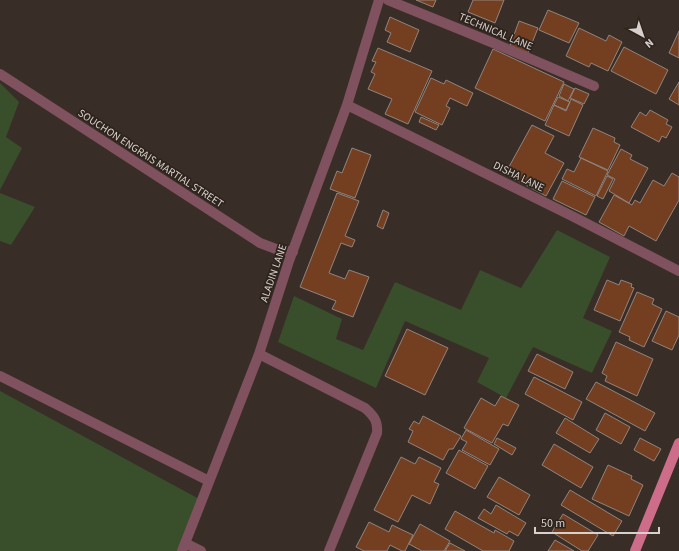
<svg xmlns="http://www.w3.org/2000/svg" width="679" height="551" font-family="'Source Sans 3',sans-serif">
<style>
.green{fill:#394e2a}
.building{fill:#743f21;stroke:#91847d}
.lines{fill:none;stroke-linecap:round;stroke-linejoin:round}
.minor{stroke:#80515e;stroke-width:10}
.major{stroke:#cd6d8a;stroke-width:10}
.labels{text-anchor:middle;stroke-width:3.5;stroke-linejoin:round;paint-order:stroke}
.street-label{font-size:11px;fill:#d7d0cc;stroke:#2e241d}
</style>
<rect width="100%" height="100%" fill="#392e27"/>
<path class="green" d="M0,83L19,102L6,137L22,148L0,190Z
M0,193L35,207L11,245L0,241Z
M557,230L610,257L583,318L612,331L592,373L533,347L506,398L477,382L489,358L405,321L376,388L278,342L294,296L342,319L336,339L363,350L395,282L461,310L480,270L521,288Z
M0,391L201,500L178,551H0Z"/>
<path class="building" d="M416,0H436L433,7Z
M473,0H504L495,23L468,12Z
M548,10L579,23L569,43L539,30Z
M390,17L419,30L410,52L387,42L391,33L385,30Z
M519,21L538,28L528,53L510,46Z
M579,28L606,41L609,35L622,42L608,71L591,63L589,67L566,56Z
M679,31V58L669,53Z
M624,47L668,70L656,94L611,71Z
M378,48L432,71L408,124L385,114L392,99L368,89L375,74L371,72L376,62L372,61Z
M493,49L564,82L545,121L475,88Z
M431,78L444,84L446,80L473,93L467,106L450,98L446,106L450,108L442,125L415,112Z
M679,82V105L669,99Z
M564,84L574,89L568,101L559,96Z
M575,88L589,94L584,104L570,98Z
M558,97L570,102L566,110L554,105Z
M571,99L583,105L569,136L545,125L554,105L566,111Z
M650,110L668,120L666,124L672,127L666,138L662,136L659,142L631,127L640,112L646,116Z
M421,117L439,125L436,130L419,122Z
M532,125L554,136L545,153L564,163L546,196L505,174Z
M593,128L615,138L614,142L620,145L608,170L579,157Z
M352,148L371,155L355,198L330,189L337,171L342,173Z
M621,149L632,155L630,159L648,168L629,203L609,191L615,179L607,175Z
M581,158L608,171L596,196L562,179L567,169L574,172Z
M672,173L679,177V200L656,241L629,226L624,236L599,222L614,195L632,205L635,200L640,203L653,180L664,186Z
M607,176L613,179L603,199L597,196Z
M562,181L595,197L586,215L553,199Z
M337,193L359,201L345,236L355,240L352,247L341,243L329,273L345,279L349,270L369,277L353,317L332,309L336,301L300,287Z
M383,210L389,213L383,229L377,226Z
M607,280L619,285L621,280L632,284L631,287L634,288L620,321L594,310Z
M637,292L654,299L652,304L662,309L644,347L629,340L630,337L619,332Z
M666,311L679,317V335L672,350L652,341Z
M407,329L448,348L425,395L385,376Z
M616,342L653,359L637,396L605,381L607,376L602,373Z
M537,354L573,372L565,389L528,371Z
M534,377L582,402L573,420L525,394Z
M596,382L655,413L645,431L586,399Z
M501,396L519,405L508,426L503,424L492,443L464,428L481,398L495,406Z
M605,413L630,427L621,444L596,430Z
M423,416L461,436L453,449H449L443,460L408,442L413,431L409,429L414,421L419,424Z
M565,418L599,439L590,453L556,433Z
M466,430L499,449L490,465L462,450L467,442L461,439Z
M497,438L516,448L512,455L494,444Z
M640,438L661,449L654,461L634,450Z
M554,444L593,467L581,488L542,465Z
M459,450L488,466L475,489L446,473Z
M401,457L415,464L419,457L441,468L434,482L439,484L430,504L412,495L398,522L374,510Z
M608,465L632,476L631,479L643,485L629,516L592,499Z
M499,477L530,495L519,515L487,497Z
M570,490L622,521L613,536L561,505Z
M496,505L526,523L518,536L509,531L507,534L478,518L484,509L491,514Z
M455,511L494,533L495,530L514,541L509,551H483L445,529Z
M563,514L598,535L588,551H582L552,532Z
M369,522L389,532L392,525L413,535L405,551H402L390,545L387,551H364L356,547Z
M420,524L450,541L444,551H422L409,544Z
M555,540L574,551H548Z
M450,543L465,551H445Z"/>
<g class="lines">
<path class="minor" d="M388,0L491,42L594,86
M0,74L260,243L276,249L293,252
M347,105L572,216L679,271
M259,354L365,408C374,416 378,421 377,433L329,551
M0,376L209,481
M185,543L201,551
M182,551L259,354L289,261L347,105L379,0"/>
<path class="major" d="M635,551L679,443"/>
</g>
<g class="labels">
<g class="street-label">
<text transform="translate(496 31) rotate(23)" y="4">TECHNICAL LANE</text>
<text transform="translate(151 158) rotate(33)" y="4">SOUCHON ENGRAIS MARTIAL STREET</text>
<text transform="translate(519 176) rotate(26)" y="4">DISHA LANE</text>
<text transform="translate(273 273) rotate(-71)" y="4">ALADIN LANE</text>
</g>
</g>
<g transform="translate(643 36) rotate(140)" stroke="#2e241d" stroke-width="3" paint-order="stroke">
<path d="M0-3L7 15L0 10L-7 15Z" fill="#d7d0cc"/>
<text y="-6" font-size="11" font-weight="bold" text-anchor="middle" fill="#d7d0cc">N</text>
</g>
<path d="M535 527v6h124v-6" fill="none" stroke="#d7d0cc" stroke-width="2"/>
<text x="541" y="527" font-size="12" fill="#d7d0cc" stroke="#2e241d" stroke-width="3" paint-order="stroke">50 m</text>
</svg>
